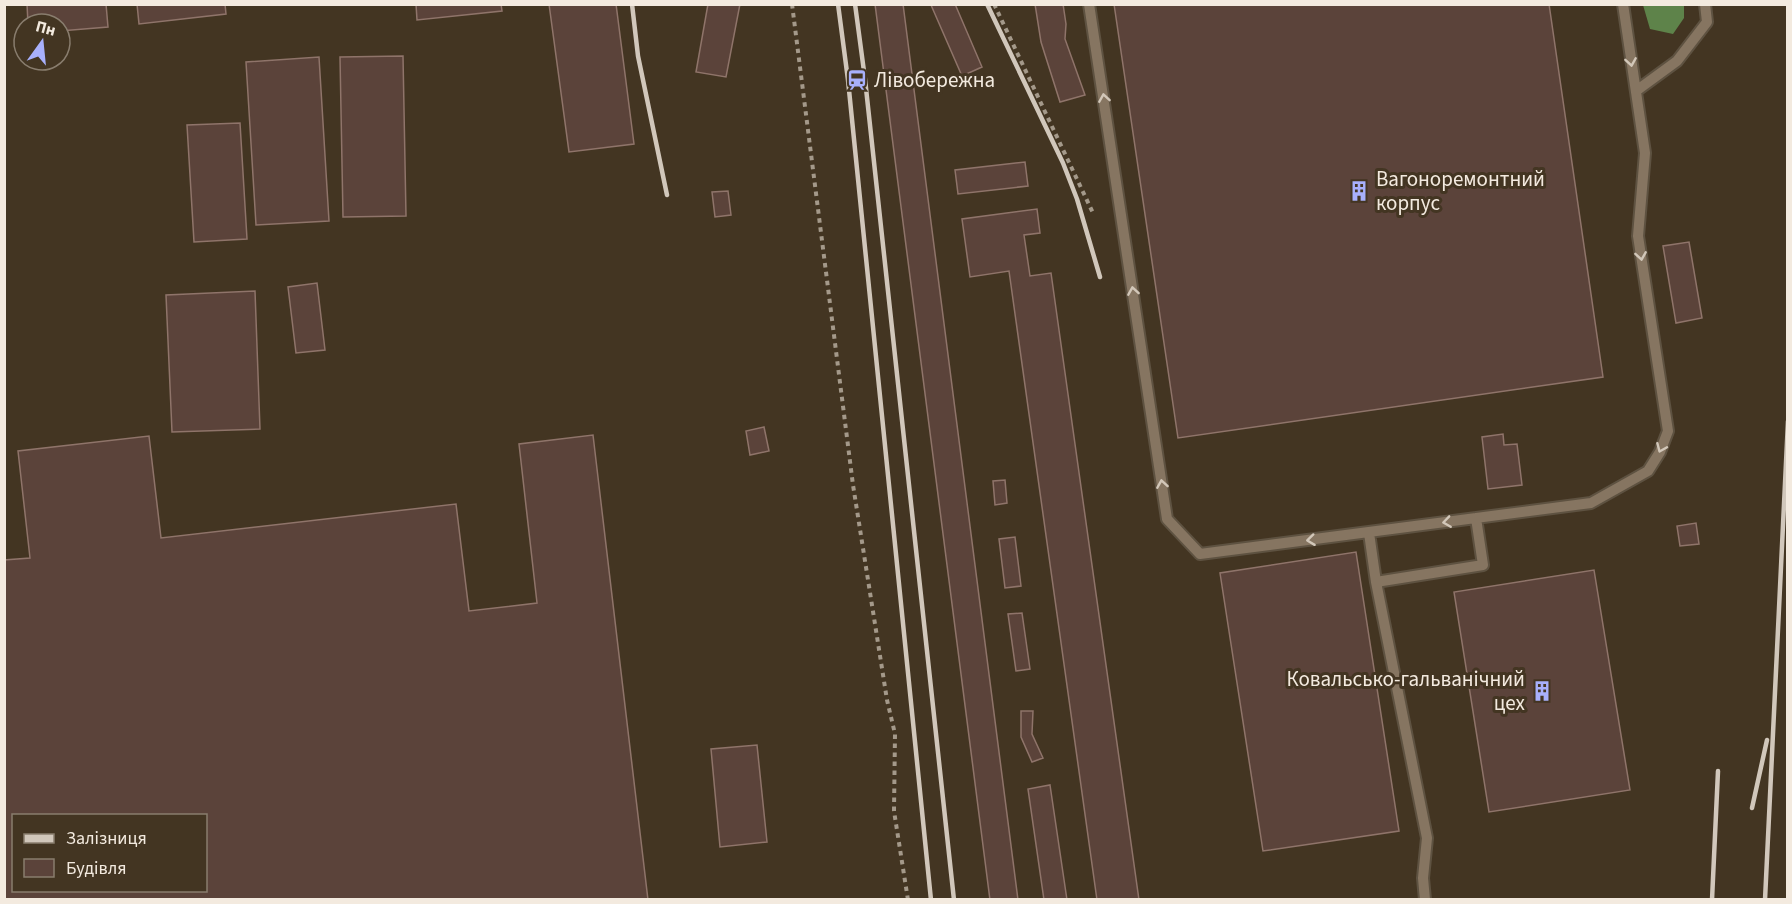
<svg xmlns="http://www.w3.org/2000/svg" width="1792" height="904" font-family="'Source Sans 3',sans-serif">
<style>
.water{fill:#5e834a}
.building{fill:#5b433a;stroke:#8f746a;stroke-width:1.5;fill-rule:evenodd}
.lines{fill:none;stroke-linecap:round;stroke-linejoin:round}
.lane-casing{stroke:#5e5241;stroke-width:14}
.path{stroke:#a4998a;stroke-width:4;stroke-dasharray:4.5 4.5;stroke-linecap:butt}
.lane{stroke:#867561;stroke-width:10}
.rail{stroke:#d1c7bb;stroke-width:4.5}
.oneway{stroke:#d2c7b9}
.labels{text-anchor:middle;stroke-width:6;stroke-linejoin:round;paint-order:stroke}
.poi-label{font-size:21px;fill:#f3eadf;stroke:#433522;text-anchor:start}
</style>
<rect width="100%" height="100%" fill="#433522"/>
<path class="water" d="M1643,5H1684V18L1673,34L1650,29Z"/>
<path class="building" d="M27,4H106L108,27L60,31V24H28Z
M137,4H225L226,14L139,24Z
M416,4H501L502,11L417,20Z
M549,4H616L634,144L569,152Z
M708,4H740L726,77L696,72Z
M875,4H903L1018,900H990Z
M955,4L982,67L962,76L931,5Z
M1035,4H1063L1066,24L1065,39L1085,95L1060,102L1041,42Z
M1114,4H1549L1603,377L1178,438Z
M403,56L406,216L343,217L340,57Z
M319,57L329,221L256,225L246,62Z
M240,123L247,239L194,242L187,125Z
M1025,162L1028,186L958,194L955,170Z
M728,191L731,215L715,217L712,192Z
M1037,209L1040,233L1024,235L1030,276L1051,273L1139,900H1097L1009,271L970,277L962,219Z
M1689,242L1702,318L1676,323L1663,246Z
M317,283L325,350L296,353L288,287Z
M255,291L260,429L172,432L166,295Z
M764,427L769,451L750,455L746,431Z
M1503,434L1504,445L1517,444L1522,485L1488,489L1482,437Z
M593,435L648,900H4V560L30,558L18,451L149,436L161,538L456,504L469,611L537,603L519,444ZM14,816H206V890H14Z
M1005,480L1007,503L995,505L993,481Z
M1696,523L1699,544L1680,546L1677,526Z
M1015,537L1021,586L1005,588L999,539Z
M1356,552L1399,831L1263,851L1220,573Z
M1594,570L1630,790L1489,812L1454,592Z
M1022,613L1030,669L1016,671L1008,614Z
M1021,711H1033L1032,734L1043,758L1032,762L1021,737Z
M757,745L767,842L720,847L711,749Z
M1050,785L1067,900H1044L1028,789Z"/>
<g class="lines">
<g class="lane-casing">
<path id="lane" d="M1089,4L1167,519L1200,554L1591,503L1648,471L1660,452L1668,431L1638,236L1645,153L1623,4
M1636,91L1677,61L1707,22L1705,4
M1369,533L1376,582L1427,838L1423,878L1425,900
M1376,582L1483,565L1476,518"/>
</g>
<path class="path" d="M792,4L853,485L887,700L895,734L894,811L908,900
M994,4L1093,213"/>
<use href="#lane" class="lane"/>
<path class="rail" d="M632,4L638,56L667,195
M838,4L848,80L931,900
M855,4L865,79L954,900
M987,4L1063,163L1077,199L1100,277
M1752,808L1767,740
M1712,900L1718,771
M1765,900L1788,421"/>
</g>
<defs><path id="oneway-chevron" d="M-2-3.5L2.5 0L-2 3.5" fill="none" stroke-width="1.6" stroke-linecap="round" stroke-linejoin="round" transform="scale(1.5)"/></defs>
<g class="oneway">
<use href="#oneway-chevron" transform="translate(1631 62) rotate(81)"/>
<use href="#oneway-chevron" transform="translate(1104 98) rotate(-99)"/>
<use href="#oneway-chevron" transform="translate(1641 256) rotate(81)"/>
<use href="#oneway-chevron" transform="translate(1133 291) rotate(-99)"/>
<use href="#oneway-chevron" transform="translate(1661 448) rotate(113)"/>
<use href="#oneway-chevron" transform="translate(1162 484) rotate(-99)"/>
<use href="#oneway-chevron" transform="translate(1447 522) rotate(172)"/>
<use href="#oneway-chevron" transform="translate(1311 540) rotate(173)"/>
</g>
<defs>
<g id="station-bare" transform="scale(1.62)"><path d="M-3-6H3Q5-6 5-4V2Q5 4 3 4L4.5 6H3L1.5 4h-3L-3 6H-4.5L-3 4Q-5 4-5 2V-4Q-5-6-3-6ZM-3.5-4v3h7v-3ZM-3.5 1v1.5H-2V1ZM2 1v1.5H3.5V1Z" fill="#a8b0fc" stroke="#433522" stroke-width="2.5" paint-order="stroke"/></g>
<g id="building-bare" transform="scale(1.62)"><path d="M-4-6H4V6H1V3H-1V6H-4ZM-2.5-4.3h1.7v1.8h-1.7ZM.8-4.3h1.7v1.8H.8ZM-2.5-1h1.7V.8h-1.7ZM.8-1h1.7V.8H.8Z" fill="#a8b0fc" stroke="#433522" stroke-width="2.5" paint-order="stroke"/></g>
</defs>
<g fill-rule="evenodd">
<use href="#station-bare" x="857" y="80"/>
<use href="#building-bare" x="1359" y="191"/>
<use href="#building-bare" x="1542" y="691"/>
</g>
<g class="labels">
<g class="poi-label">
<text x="874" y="87">Лівобережна</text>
<text x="1376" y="186">Вагоноремонтний<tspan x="1376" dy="24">корпус</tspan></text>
<text x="1525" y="686" text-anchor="end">Ковальсько-гальванічний<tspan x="1525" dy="24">цех</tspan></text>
</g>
</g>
<rect width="1792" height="904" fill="none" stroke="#f3eadf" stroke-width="12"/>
<rect x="12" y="814" width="195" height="78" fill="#433522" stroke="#897d6e" stroke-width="1.5"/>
<rect x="24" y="834" width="30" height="9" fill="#d1c7bb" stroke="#897d6e" stroke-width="1.5"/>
<text x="66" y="844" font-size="18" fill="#f3eadf">Залізниця</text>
<rect x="24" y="859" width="30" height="18" fill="#5b433a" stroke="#897d6e" stroke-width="1.5"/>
<text x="66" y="874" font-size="18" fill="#f3eadf">Будівля</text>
<g transform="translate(42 42) rotate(15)"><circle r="28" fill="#433522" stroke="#897d6e" stroke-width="1.5"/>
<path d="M0-4.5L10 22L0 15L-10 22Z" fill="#a8b0fc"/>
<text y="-9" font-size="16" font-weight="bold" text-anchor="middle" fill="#f3eadf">Пн</text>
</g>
</svg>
